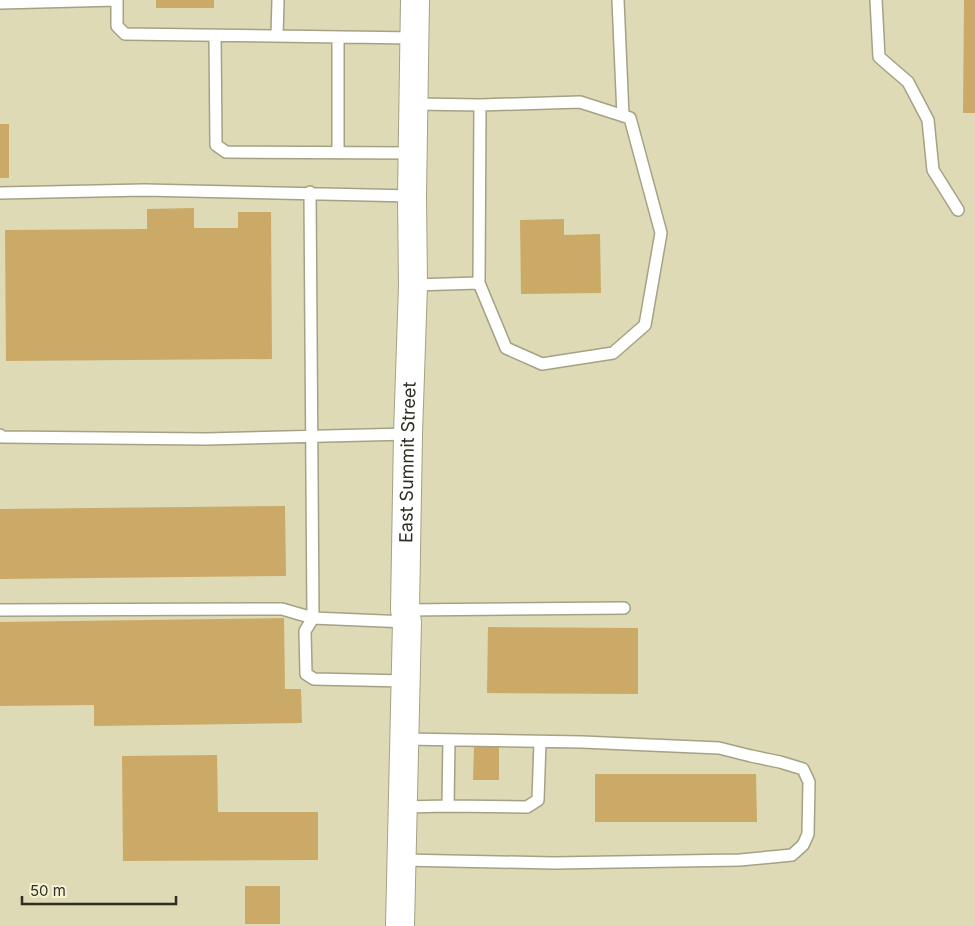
<svg xmlns="http://www.w3.org/2000/svg" width="975" height="926" font-family="Inter,sans-serif">
<style>
.built{fill:#dddab5}
.building{fill:#cbaa67}
.lines{fill:none;stroke-linecap:round;stroke-linejoin:round}
.service-casing{stroke:#a4a285;stroke-width:14}
.tertiary-casing{stroke:#a4a285;stroke-width:30}
.service{stroke:#fff;stroke-width:11}
.tertiary{stroke:#fff;stroke-width:28}
.labels{text-anchor:middle;stroke-width:5;stroke-linejoin:round;paint-order:stroke}
.street-label{font-size:18px;fill:#2f2e23;stroke:#f5f2d4}
</style>
<rect width="100%" height="100%" fill="#e7e5c7"/>
<path class="built" d="M0,0H975V926H0Z"/>
<path class="building" d="M156,0H214V8H156Z
M964,0H975V113H963Z
M0,124H9V178H0Z
M194,208V228H238V212H271L272,359L6,361L5,230L147,229V209Z
M564,219V235L600,234L601,293L521,294L520,220Z
M285,506L286,576L0,579V509Z
M284,618L285,689H301L302,723L94,726V705L0,706V622Z
M488,627L638,628V694L487,693Z
M474,747H499V780H473Z
M217,755L218,812H318V860L123,861L122,756Z
M595,774H756L757,822H595Z
M245,886H280V924H245Z"/>
<g class="lines">
<g class="service-casing">
<path id="service" d="M117,0V26L125,34L415,38
M618,0L623,116
M876,0L879,57L908,82L928,120L933,170L958,210
M0,3L117,0
M215,35L216,145L226,152L412,153
M277,36L278,0
M338,152V37
M310,192L313,618L407,622
M0,193L144,190L412,196
M479,283L480,105
M413,285L479,283L506,348L542,364L613,353L645,325L661,233L630,118L580,102L480,105L414,104
M0,435L2,437L206,439L408,434
M0,610L282,609L313,618L305,631L306,674L314,679L405,681
M405,610L624,608
M449,740L448,806L527,807L538,800L540,742
M403,807L448,806
M401,860L554,863L740,860L792,855L803,845L808,834L809,782L803,769L780,762L751,756L719,748L582,742L403,739"/>
</g>
<g class="tertiary-casing">
<g id="tertiary">
<path id="s1" d="M400,926L407,622L405,610L408,434L413,285L412,196L415,0"/>
</g>
</g>
<use href="#service" class="service"/>
<use href="#tertiary" class="tertiary"/>
</g>
<g class="labels">
<g class="street-label">
<text dy="6" stroke="none"><textPath href="#s1" startOffset="464">East Summit Street</textPath></text>
</g>
</g>
<path d="M22 896v8h154v-8" fill="none" stroke="#2f2e23" stroke-width="2.5"/>
<text x="30" y="896" font-size="15" fill="#2f2e23" stroke="#f5f2d4" stroke-width="4" paint-order="stroke">50 m</text>
</svg>
